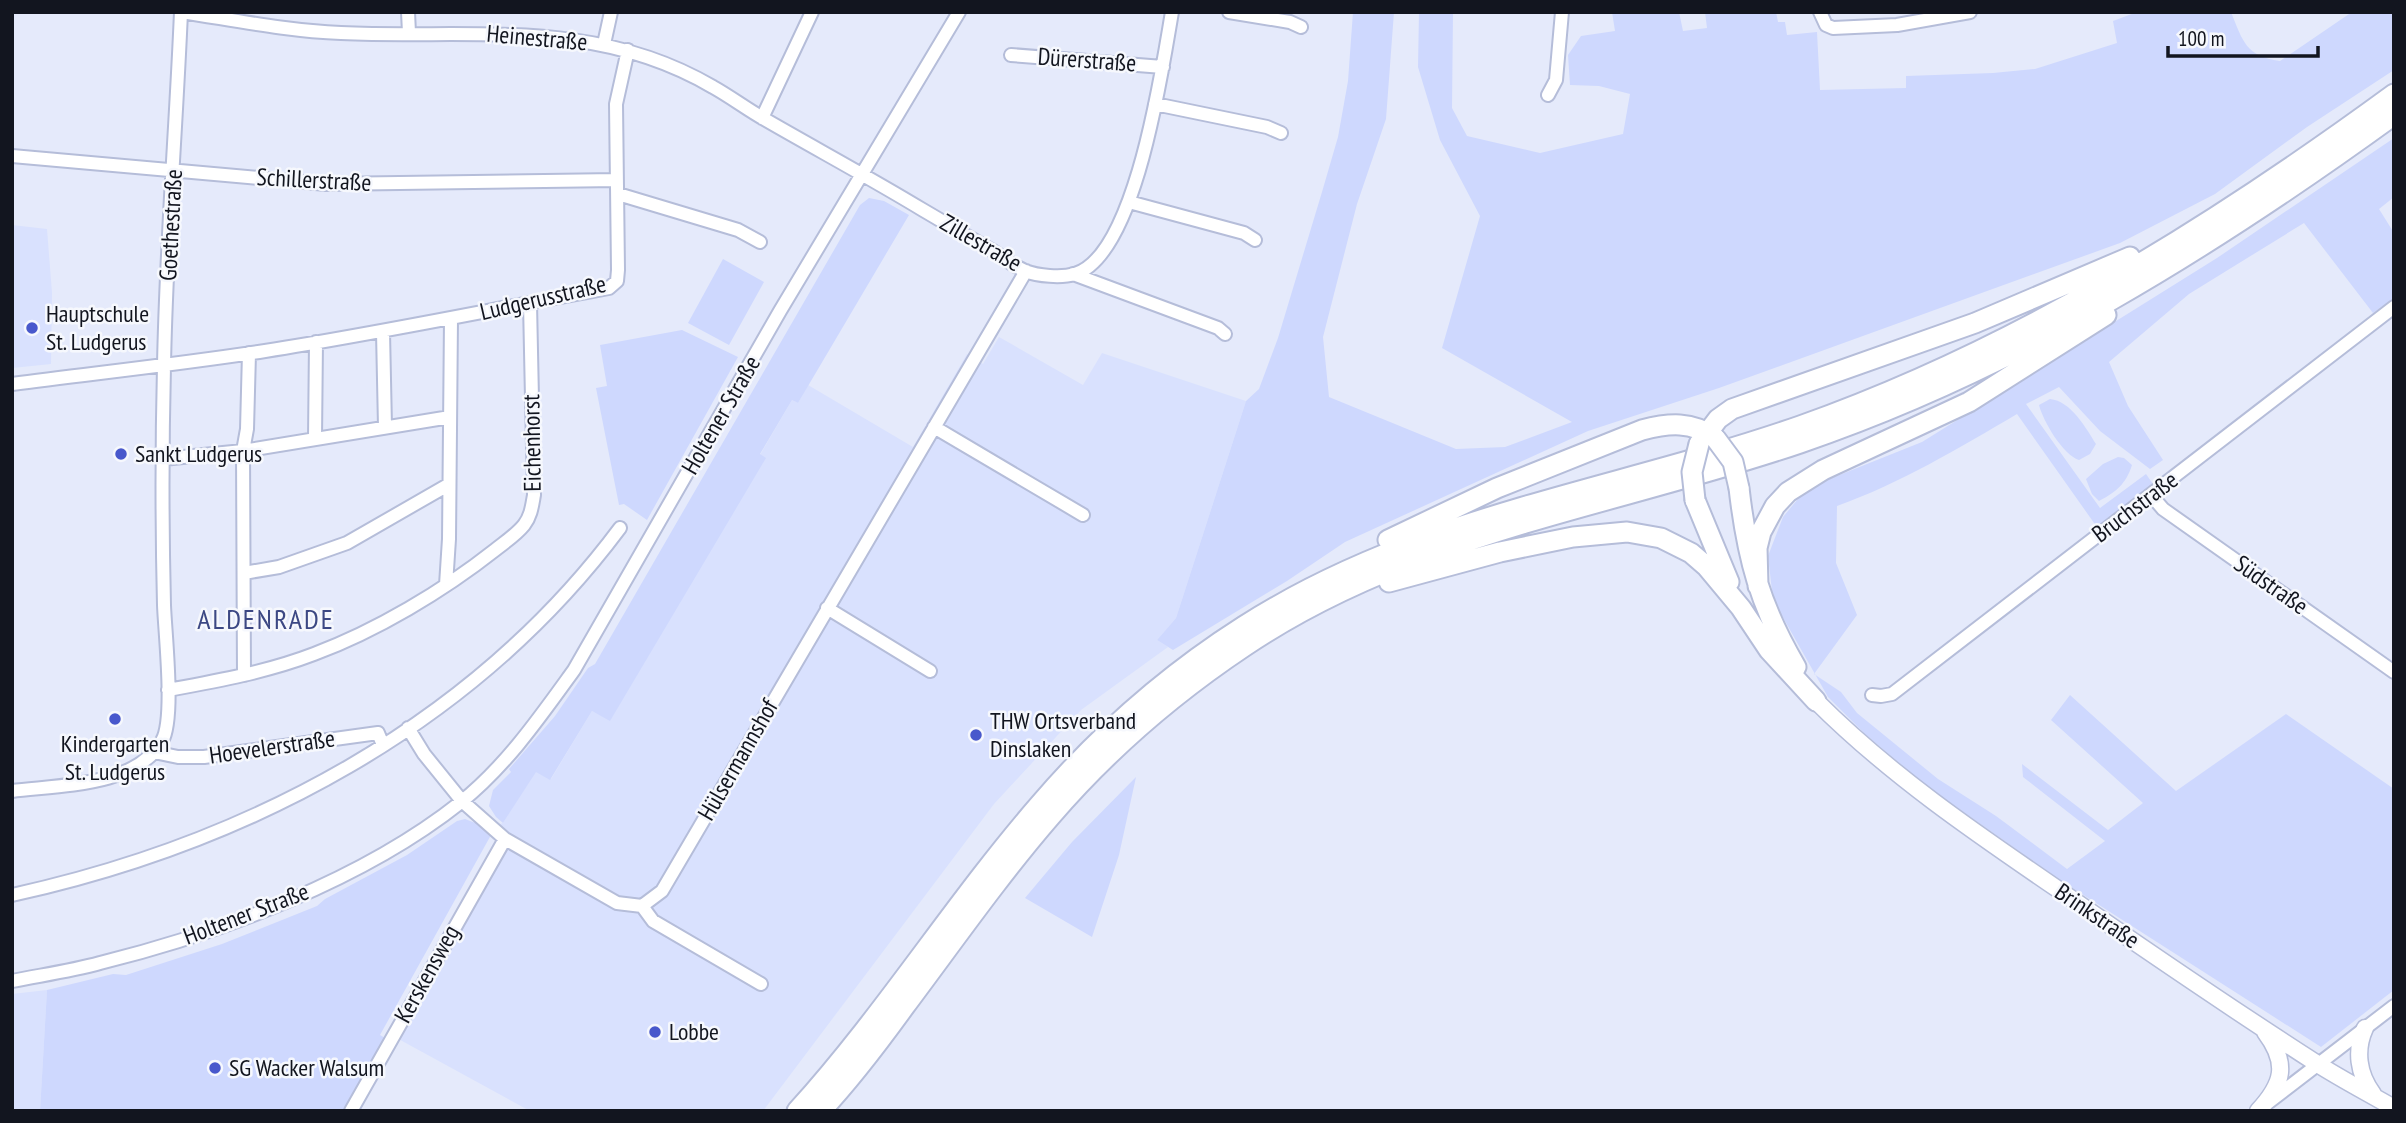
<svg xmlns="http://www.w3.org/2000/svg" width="2406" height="1123" font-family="'PT Sans Narrow',sans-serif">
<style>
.built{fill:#d9e1fe}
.green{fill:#ced8fe}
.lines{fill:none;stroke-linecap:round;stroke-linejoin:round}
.minor-casing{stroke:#b5bdd9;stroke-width:16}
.major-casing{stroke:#b5bdd9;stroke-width:19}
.highway-casing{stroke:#b5bdd9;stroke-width:23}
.minor{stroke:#fff;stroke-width:12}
.major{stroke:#fff;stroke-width:16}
.highway{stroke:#fff;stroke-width:19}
.highway-bridge-casing{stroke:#b5bdd9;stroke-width:23;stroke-linecap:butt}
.highway-bridge{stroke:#fff;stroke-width:19}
.poi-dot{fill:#4858cc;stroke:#f6f8fd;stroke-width:2.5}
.labels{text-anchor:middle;stroke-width:5;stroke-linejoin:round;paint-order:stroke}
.street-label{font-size:24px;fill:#12151f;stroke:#f6f8fd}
.poi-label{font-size:24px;fill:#12151f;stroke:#f6f8fd;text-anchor:start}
.quarter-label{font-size:28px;letter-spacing:2px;fill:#3c4884;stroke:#f6f8fd}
</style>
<rect width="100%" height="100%" fill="#e5eafb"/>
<path class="built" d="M12,225L47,229L52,293L51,364L12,368Z
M999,337L1083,385L1102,353L1246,401L1176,618L1157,640L1168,647L1081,710L994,804L763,1111H530L393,1036L498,841L495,826L503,823L536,771L551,779L592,711L610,720L765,458L760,455L792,400L798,403L808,385L913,447L967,354L983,364Z
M47,990L40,1111H12V994Z"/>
<path class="green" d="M1353,12H1394L1386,119L1357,204L1323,337L1329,397L1456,449L1505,447L1572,422L1442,348L1480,216L1440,140L1418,67L1419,12H1453L1452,108L1467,136L1540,153L1623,134L1630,94L1599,86L1570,85L1568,55L1581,36L1615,31L1612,12H1679L1683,31L1707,28L1705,12H1776L1778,22H1785L1787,35L1817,32L1820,90L1906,88V76L1993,73L2035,69L2117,43L2113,21L2137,12H2231C2243,42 2246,56 2280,61L2352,12H2394V70L2307,127L2215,194L2120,243L1719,388L1588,431L1345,542L1287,581L1173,650L1157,640L1176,618L1246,401L1259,389L1278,338L1322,192L1338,137L1348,81Z
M2394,138V197L2379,209L2394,233V298L2373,313L2304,223L2189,294L2109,362L2128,406L2163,460L2150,469L2100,431L2059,387L2026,404L2100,508L2146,474L2155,487L2099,530L2017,414C1959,448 1901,483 1837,506L1836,563L1857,615L1814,674L1841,692L1857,713L1938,779L1996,816L2067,869L2105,841L2023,777L2022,764L2108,830L2143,803L2051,720L2070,695L2176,791L2286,714L2394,789V990L2321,1047L2060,880L1925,785L1865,734L1828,697L1773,600L1768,556L1783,517L1807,488L1922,442L2217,258Z
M869,198L884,201L909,215L798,403L792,400L760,454L766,458L610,721L592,711L550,780L536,772L503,823L496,817L489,806L493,790L511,772L509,769L555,716L588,668L595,664L860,205Z
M723,259L764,282L729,345L688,323Z
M682,330L738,357L647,520L624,504L619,505L596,388L607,386L600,345Z
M2050,399C2071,401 2086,428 2096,444L2090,454L2079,460C2063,455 2043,421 2039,405Z
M2118,457L2124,458L2132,465C2126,484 2116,492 2099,501L2092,494L2086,479L2103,464Z
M1136,777L1119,855L1092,937L1025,898L1072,842Z
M465,819L478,824L491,835L380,1035L385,1038L344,1111H40L47,990L113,974L126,975L222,944L317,906L325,899L407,855L457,821Z"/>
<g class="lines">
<g class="minor-casing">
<path id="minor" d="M181,12C234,20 288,31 341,33C472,39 594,17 713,87C731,97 748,110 766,120C818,150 872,179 923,210C947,224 970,238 993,251C1003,258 1014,266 1025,271C1038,276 1061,278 1075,274C1136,255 1162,69 1172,12
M408,12L409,33
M1229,12L1290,22L1301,27
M1820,12L1826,25L1833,28L1897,25L1970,12
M604,44L611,12
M1011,55L1163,67
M1548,95L1556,80L1562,12
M1155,104L1267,127L1281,133
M762,118L812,12
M12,156L326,184L617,180
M618,194L738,230L760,242
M1129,202L1244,233L1255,240
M1073,274L1218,328L1225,334
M383,332L385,427
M12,384C96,373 181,364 265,351C380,333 494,309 609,288L617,281L618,270L616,104L628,50
M934,427L1083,515
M315,438L316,342
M163,459L243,451L450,417
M2151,495L2163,509L2394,672
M244,573L279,567L347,543L448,485
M446,585L449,539L451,319
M827,608L930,671
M244,675L243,451L247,429L249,353
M168,690C217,681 267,672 314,654C376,631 443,591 495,550C505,542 516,535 524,525C531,516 532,506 534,495L530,303
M1872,695L1881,696L1892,694L2394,307
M408,728L424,754L462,801L505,839L617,903L642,906L662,891L1026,271
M154,752L178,757H204L378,733L383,745
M12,791C59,785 136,787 162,741C175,719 165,634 164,605C162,525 162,446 164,366C166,248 176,130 181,12
M12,895C249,843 473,725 620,528
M642,906L653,921L761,984
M12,981C42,975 71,971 100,963C221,933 363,880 461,802C506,766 540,717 574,670L780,311L959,12
M2269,1102L2394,1006
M351,1111L505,839"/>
</g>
<g class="major-casing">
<path id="major" d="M1816,701C1889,774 1974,832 2059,890C2144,949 2229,1007 2316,1063C2341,1079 2368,1093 2394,1108
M2365,1028C2355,1050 2358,1074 2373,1094
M2258,1111C2283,1084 2289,1064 2265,1032"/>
</g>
<g class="highway-casing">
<path id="highway" d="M1699,444L1718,419L1732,409L1975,323L2130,257
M1739,488C1747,558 1760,606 1796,667
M1695,500L1729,582
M1388,540L1497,488L1642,430C1669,423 1692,421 1715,438
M1389,582L1500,552L1573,537L1627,532L1661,538L1691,553L1706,566L1741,608L1769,650L1816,701
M1758,586L1757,548L1761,532L1775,506L1788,492L1823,470L1969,402L2106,315
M797,1111C885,1014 954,903 1039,805C1098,736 1167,675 1244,626C1418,515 1610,492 1800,426C2015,350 2211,228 2394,94
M821,1111C852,1078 879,1042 905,1006C953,942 999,876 1051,816C1107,751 1173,694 1245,646C1413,533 1613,507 1800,443C2015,370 2212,247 2394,115"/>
</g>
<use href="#minor" class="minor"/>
<use href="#major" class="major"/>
<use href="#highway" class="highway"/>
<g class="highway-bridge-casing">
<path id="highway-bridge" d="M1716,439L1733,462L1739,488
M1695,500L1692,472L1699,444"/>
</g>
<use href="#highway-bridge" class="highway-bridge"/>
</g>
<g class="poi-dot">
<circle cx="32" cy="328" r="7"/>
<circle cx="121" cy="454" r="7"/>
<circle cx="115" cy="719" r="7"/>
<circle cx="976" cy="735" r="7"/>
<circle cx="655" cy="1032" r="7"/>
<circle cx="215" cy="1068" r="7"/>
</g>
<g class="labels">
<g class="street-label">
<text transform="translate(537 38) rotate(5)" y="8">Heinestraße</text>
<text transform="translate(1087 60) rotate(4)" y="8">Dürerstraße</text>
<text transform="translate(314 180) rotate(3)" y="8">Schillerstraße</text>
<text transform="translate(171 225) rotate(-87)" y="8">Goethestraße</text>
<text transform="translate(981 243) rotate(30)" y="8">Zillestraße</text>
<text transform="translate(543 298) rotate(-13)" y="8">Ludgerusstraße</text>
<text transform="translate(721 415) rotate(-60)" y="8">Holtener Straße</text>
<text transform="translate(532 443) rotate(-91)" y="8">Eichenhorst</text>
<text transform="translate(2135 507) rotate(-37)" y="8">Bruchstraße</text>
<text transform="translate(2271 585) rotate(35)" y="8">Südstraße</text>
<text transform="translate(272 747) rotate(-8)" y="8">Hoevelerstraße</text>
<text transform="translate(738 760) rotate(-60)" y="8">Hülsermannshof</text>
<text transform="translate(246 914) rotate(-21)" y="8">Holtener Straße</text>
<text transform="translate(2097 916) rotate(34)" y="8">Brinkstraße</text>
<text transform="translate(427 974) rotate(-61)" y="8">Kerskensweg</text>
</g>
<g class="poi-label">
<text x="46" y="322">Hauptschule<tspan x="46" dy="28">St. Ludgerus</tspan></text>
<text x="135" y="462">Sankt Ludgerus</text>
<text x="990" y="729">THW Ortsverband<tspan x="990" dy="28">Dinslaken</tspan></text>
<text x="115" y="752" text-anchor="middle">Kindergarten<tspan x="115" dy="28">St. Ludgerus</tspan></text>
<text x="669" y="1040">Lobbe</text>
<text x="229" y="1076">SG Wacker Walsum</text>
</g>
<g class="quarter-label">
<text x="266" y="629">ALDENRADE</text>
</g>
</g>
<rect width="2406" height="1123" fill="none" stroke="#12151f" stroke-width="28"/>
<path d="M2168 46v10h150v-10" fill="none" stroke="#12151f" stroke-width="3.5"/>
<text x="2178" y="46" font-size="21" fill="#12151f" stroke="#f6f8fd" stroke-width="5" paint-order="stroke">100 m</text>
</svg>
